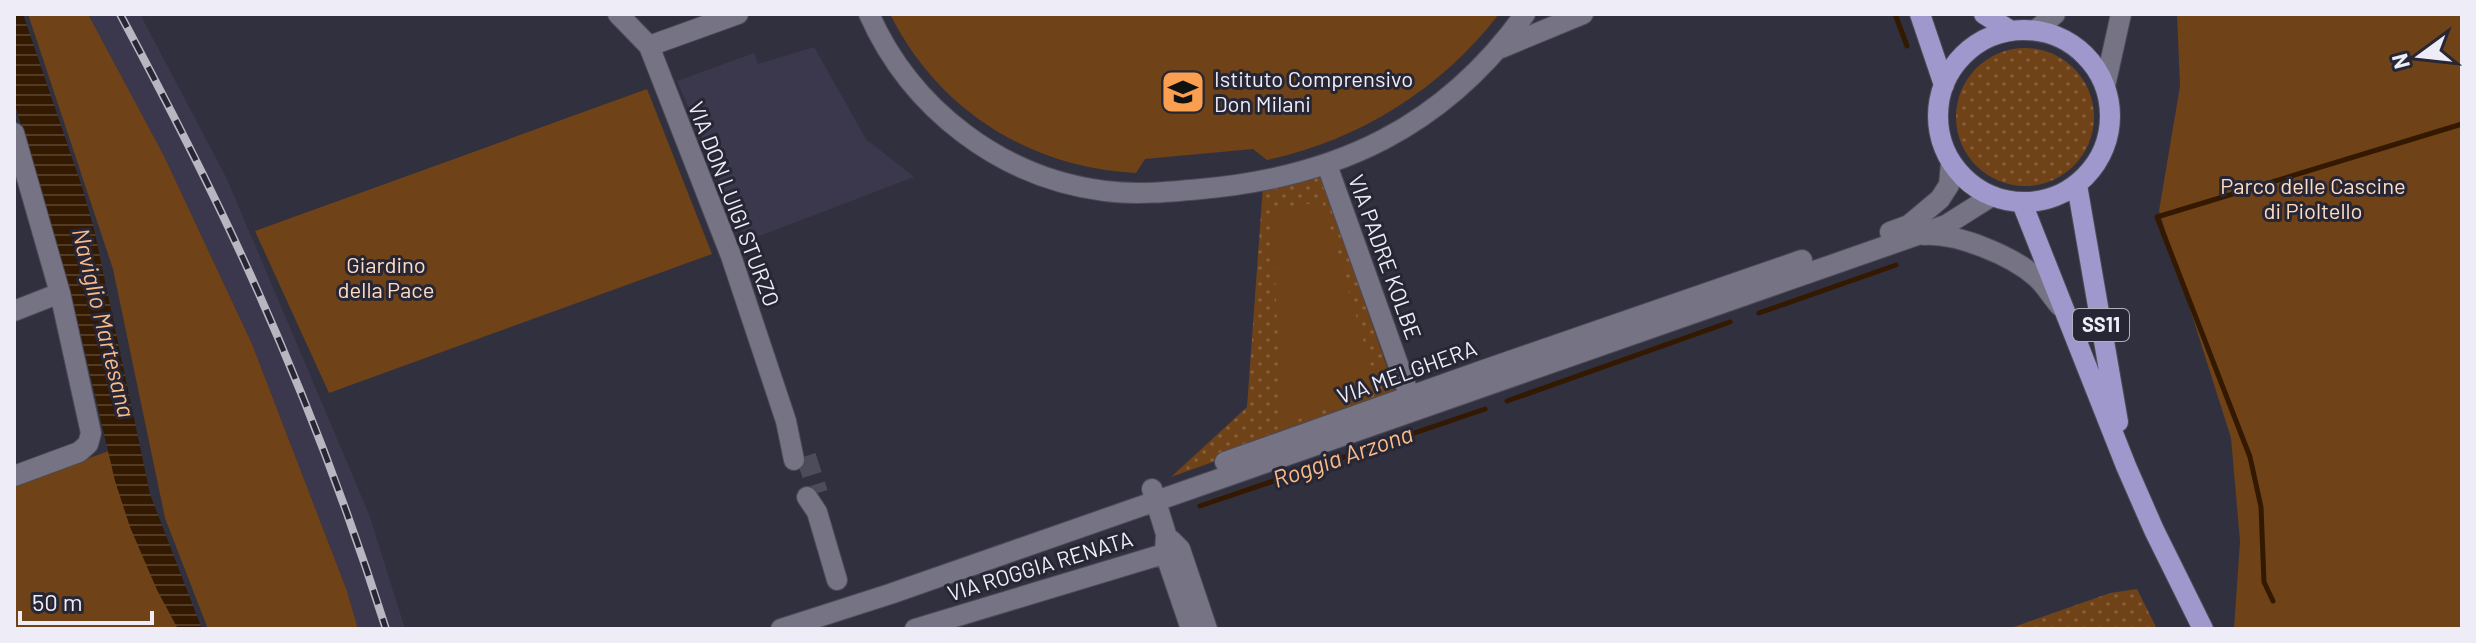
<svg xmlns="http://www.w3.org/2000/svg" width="2476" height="643" font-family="Barlow,sans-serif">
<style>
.built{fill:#3b384d}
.grass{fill:url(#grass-dots)}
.park{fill:#704218}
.water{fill:url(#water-rules)}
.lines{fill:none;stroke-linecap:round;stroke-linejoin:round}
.stream{stroke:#341901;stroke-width:5}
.minor-tunnel{stroke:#4d4c5a;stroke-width:20;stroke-dasharray:20 10;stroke-linecap:butt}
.minor-casing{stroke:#4c4b57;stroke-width:22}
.major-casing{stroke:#4c4b57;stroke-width:22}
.minor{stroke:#757384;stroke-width:20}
.major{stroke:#9e98cc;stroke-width:20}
.rail-casing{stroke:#b7b6c1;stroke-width:8}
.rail{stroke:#272634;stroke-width:5;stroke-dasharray:15;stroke-linecap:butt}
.labels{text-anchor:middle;stroke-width:6;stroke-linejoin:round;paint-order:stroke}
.shield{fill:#272634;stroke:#b2b1bc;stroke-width:2}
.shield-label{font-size:20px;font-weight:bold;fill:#eeedf7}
.poi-label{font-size:22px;fill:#eeedf7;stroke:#272634;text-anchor:start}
.park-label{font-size:22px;fill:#fddcc3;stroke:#272634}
.street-label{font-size:22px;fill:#eeedf7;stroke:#272634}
.water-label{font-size:24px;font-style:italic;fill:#fbbb88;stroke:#272634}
</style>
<defs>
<pattern id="grass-dots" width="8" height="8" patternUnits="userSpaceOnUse" patternTransform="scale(2)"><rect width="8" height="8" fill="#704218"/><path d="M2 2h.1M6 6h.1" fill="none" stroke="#855e3a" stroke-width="1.8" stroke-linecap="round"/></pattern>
<pattern id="water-rules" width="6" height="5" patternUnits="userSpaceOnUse" patternTransform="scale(2)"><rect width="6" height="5" fill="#341901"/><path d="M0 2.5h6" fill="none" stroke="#523b27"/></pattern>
</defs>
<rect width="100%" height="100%" fill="#31303e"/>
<path class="built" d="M88,14H140L227,179L369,514L405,629H358L347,591L252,344L164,156Z
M814,47L866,139L914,177L746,241L677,81L754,53L758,64Z"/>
<path class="grass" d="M1956 117a69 69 0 1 1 138 0a69 69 0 1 1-138 0Z
M1319,171L1397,396L1171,477L1247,407L1263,186Z
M2137,589L2157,629H2008L2110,593Z"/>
<path class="park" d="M28,14H88L164,156L252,344L347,591L358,629H208L165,518L113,269Z
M890,14H1499C1441,89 1360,140 1267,160L1253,149L1145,159L1136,173C1030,168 938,110 890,14Z
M2177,14H2462V629H2234L2240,541L2231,438L2159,211L2180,86Z
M647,89L712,254L329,393L255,231Z
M1322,201L1378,390L1282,425L1272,212Z
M120,447L185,629H14V485Z"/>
<path class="water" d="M14,14H23L83,190L94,229L150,494L202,629H178L157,590L130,527L115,481L75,310L14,101Z"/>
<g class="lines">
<path class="stream" d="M1895,14L1907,46
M1759,313L1896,265
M1507,401L1730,322
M1200,506L1485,409
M2273,601L2264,582L2261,507L2250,457L2157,217L2462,124"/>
<path class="minor-tunnel" d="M806,456L818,493"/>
<g class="minor-casing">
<path id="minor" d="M618,14L649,46L731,256L786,421L794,460
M869,14C911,109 1001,178 1105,191C1137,195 1169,192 1201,189C1337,177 1444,127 1525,14
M2036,30L2055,14
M649,46L738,14
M1501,48L1583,14
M2105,86L2121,14
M14,133L60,293L91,433L88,444L79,452L14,476
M1327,165L1413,406
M1890,232L1909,225L1940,199L1949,185L1951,163
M1924,235C1957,233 2011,255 2036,277C2045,285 2052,297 2060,306
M14,311L60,293
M1225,462L1481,371L1802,260
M1152,489L1166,534L1165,553L1191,629
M807,497L817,512L837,580
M1171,540L1180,549L1207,629
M781,629L890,594L1946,225L1992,196
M915,629L1180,549"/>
</g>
<g class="major-casing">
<path id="major" d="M1920,14L1944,85
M1984,14L2011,31
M1938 116a86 86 0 1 1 172 0a86 86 0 1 1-172 0Z
M2077,185L2118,422
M2022,203L2126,466L2154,530L2203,629"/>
</g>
<use href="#minor" class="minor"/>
<use href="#major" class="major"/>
<g class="rail-casing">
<path id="rail" d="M120,14C166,100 211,187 251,276C303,391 348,509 386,629"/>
</g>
<use href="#rail" class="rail"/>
</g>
<defs>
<g id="school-square" transform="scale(2.3)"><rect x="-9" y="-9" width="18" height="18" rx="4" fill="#fa9f4f" stroke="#272634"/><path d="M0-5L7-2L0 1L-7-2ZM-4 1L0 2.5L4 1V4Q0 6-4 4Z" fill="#111"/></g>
</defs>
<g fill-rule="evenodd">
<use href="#school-square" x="1183" y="92"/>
</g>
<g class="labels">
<rect class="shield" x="2073" y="309" width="56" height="32" rx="6"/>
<g class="shield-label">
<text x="2101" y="332">SS11</text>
</g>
<g class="poi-label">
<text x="1214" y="87">Istituto Comprensivo<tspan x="1214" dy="25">Don Milani</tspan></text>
</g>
<g class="park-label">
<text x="2313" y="194">Parco delle Cascine<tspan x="2313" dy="25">di Pioltello</tspan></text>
<text x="386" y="273">Giardino<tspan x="386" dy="25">della Pace</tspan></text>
</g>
<g class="street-label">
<text transform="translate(734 204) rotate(69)" y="8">VIA DON LUIGI STURZO</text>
<text transform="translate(1385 257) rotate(70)" y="8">VIA PADRE KOLBE</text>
<text transform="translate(1407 372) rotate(-20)" y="8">VIA MELGHERA</text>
<text transform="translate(1040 566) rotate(-17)" y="8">VIA ROGGIA RENATA</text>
</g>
<g class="water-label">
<text transform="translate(103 323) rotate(76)" y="8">Naviglio Martesana</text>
<text transform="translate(1343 457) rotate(-19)" y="8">Roggia Arzona</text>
</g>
</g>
<rect width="2476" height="643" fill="none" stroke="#eeedf7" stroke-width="32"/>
<g transform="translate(2420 56) rotate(255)" stroke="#272634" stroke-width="6" paint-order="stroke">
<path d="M0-6L14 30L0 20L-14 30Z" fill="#eeedf7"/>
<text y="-12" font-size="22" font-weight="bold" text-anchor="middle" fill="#eeedf7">N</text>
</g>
<path d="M20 611v12h132v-12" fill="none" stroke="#eeedf7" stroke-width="4"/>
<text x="32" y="611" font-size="24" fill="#eeedf7" stroke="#272634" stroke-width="6" paint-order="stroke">50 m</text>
</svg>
